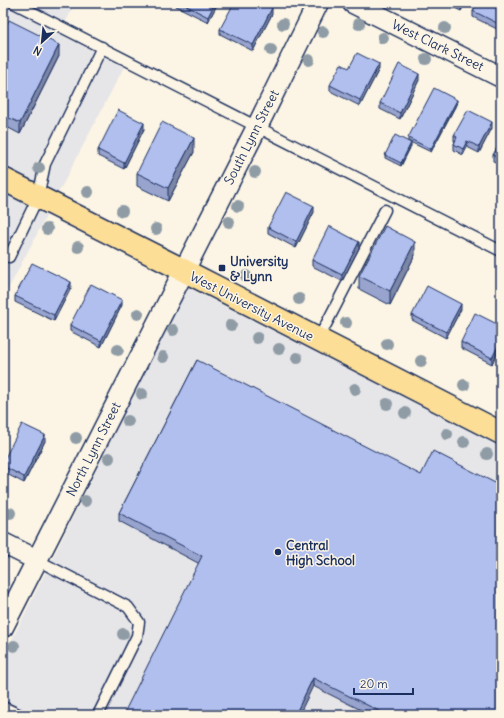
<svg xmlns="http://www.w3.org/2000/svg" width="504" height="718" font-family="Delius,sans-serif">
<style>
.built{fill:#e6e5e8}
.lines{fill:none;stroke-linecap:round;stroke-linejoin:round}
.service-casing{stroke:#1b2f5e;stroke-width:13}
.minor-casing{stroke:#1b2f5e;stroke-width:23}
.primary-casing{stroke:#1b2f5e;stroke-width:25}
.service{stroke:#fcf5e5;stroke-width:10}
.minor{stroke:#fcf5e5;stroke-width:20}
.primary{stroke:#fdde96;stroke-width:22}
.tree{fill:#8f9ca5}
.wall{fill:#98a4ce;stroke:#1b2f5e}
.shaded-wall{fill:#7c86a7;stroke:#1b2f5e}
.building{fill:#b1bfef;stroke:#1b2f5e}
.poi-dot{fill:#1b2f5e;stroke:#fcf5e5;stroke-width:1.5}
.labels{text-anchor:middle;stroke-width:3;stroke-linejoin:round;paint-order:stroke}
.street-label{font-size:13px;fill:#1b2f5e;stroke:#fcf5e5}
.poi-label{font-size:13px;font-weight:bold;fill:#1b2f5e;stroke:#fcf5e5;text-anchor:start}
</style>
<rect width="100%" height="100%" fill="#fcf5e5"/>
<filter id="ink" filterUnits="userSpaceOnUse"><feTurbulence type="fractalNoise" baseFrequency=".025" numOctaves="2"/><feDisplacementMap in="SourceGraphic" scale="8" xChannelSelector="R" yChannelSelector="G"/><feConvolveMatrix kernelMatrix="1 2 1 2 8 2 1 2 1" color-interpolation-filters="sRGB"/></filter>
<g filter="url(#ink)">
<path class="built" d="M3,3H75L60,34L124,67L3,299Z
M187,287L501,446V715H3V658Z"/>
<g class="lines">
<g class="service-casing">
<path id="service" d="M14,3L501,251
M3,254L9,257L38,197L45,164L102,47
M318,340L385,210
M37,560L128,607L139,622L137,636L98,715
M3,707L20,715"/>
</g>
<g class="minor-casing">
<path id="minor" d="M353,3L501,77
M3,543L37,560
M3,627L257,127L318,3"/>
</g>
<g class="primary-casing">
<path id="primary" d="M3,179L183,270L501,433"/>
</g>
<use href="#service" class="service"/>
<use href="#minor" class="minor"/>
<use href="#primary" class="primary"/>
</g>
<g class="tree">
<circle cx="283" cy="24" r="6"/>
<circle cx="359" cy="24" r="6"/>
<circle cx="445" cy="28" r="6"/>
<circle cx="323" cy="32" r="6"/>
<circle cx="383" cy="38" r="6"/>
<circle cx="271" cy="50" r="6"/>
<circle cx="426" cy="59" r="6"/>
<circle cx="309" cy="60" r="6"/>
<circle cx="39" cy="168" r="6"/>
<circle cx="255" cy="172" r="6"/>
<circle cx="88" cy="192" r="6"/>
<circle cx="238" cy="206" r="6"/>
<circle cx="122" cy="211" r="6"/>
<circle cx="229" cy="222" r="6"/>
<circle cx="47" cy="229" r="6"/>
<circle cx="156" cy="229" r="6"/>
<circle cx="78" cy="247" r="6"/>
<circle cx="246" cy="276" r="6"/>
<circle cx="299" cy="299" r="6"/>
<circle cx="138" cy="314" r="6"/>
<circle cx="346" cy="323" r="6"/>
<circle cx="231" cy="325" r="6"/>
<circle cx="173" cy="330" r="6"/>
<circle cx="257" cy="338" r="6"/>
<circle cx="387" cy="344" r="6"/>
<circle cx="279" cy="349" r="6"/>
<circle cx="118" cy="350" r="6"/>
<circle cx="163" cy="357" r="6"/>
<circle cx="297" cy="358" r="6"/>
<circle cx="421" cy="361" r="6"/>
<circle cx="464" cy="385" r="6"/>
<circle cx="355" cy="389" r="6"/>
<circle cx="142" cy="394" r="6"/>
<circle cx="387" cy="404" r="6"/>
<circle cx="405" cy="413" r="6"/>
<circle cx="128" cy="421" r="6"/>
<circle cx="447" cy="434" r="6"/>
<circle cx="76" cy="438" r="6"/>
<circle cx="464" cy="442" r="6"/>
<circle cx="487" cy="454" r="6"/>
<circle cx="109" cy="458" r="6"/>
<circle cx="85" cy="501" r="6"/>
<circle cx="10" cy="513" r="6"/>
<circle cx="123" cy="634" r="6"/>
<circle cx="14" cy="646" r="6"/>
</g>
<path class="wall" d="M176,3H218L208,22L176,6Z
M444,3H465L461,11Z
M501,3L499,30L473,17V11Z
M272,14L253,51L220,34V29Z
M3,31L59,56L20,134L3,125Z
M379,69L360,106L330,91V85Z
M419,80L400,119L380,109V103Z
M457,103L431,152L408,141V138Z
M492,128L479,153L467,147L463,155L454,150V144L455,141H454V135Z
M144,129L124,169L98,156V150Z
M501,141V165L493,161V155Z
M411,146L401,166L385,158V155Z
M194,152L168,201L137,186V173Z
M314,212L296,248L268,233V227Z
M359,248L342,281L312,266V260Z
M415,255L390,305L359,289V276Z
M71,288L54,321L15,302V296Z
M122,305L101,347L70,331V325Z
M461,309L446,338L412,320V315Z
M501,326L492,364L461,348V342Z
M197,360L501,715H371L313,686L198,563L119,521V513Z
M45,441L24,483L3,472V462Z"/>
<path class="shaded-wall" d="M215,3H218L208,22V17Z
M462,3H465L461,11V5Z
M272,8V14L253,51V45Z
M501,21V27L499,30V24Z
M59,45V56L20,134V123Z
M379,64V69L360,106V100Z
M419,74V80L400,119V113Z
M457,100V103L431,152V149Z
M492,122V128L479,153V147Z
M144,123V129L124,169V163Z
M194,138V152L168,201V188Z
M467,141V147L463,155V149Z
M411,143V146L401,166V163Z
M314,206V212L296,248V242Z
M359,242V248L342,281V275Z
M415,242V255L390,305V291Z
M71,282V288L54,321V315Z
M122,300V305L101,347V341Z
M461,304V309L446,338V332Z
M501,340V345L492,364V358Z
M45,435V441L24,483V477Z
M313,678V686L299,715H295Z"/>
<path class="building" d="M181,3H215L208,17Z
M234,3H262L272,8L253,45L220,29Z
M456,3H462L461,5Z
M477,3H501V21L499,24L473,11Z
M9,20L59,45L20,123L3,115V31Z
M357,53L379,64L360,100L330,85L341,64L349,68Z
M399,64L419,74L400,113L380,103Z
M434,88L457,100L431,149L408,138Z
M118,110L144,123L124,163L98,150Z
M468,110L492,122L479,147L467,141L463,149L454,144L457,137L454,135Z
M162,122L194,138L168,188L137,173Z
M395,135L411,143L401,163L385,155Z
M501,141V159L493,155Z
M286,192L314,206L296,242L268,227Z
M329,226L359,242L342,275L312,260Z
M385,226L415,242L390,291L359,276Z
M32,263L71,282L54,315L15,296Z
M91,284L122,300L101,341L70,325Z
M427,286L461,304L446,332L412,315Z
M475,313L501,326V340L492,358L461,342Z
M197,360L421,475L433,451L501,486V715H387L313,678L295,715H123L202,556L119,513Z
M22,424L45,435L24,477L3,466V462Z"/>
</g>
<g class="poi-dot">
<rect x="218" y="264" width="8" height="8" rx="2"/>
<circle cx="278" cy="552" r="4"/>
</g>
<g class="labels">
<g class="street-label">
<text transform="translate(438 45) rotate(26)" y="5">West Clark Street</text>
<text transform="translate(251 137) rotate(-63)" y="5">South Lynn Street</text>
<text transform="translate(252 306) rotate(27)" y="5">West University Avenue</text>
<text transform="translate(93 449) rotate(-63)" y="5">North Lynn Street</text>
</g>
<g class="poi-label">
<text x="230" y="266">University<tspan x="230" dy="15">&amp; Lynn</tspan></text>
<text x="286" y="550">Central<tspan x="286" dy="15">High School</tspan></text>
</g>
</g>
<rect width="504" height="718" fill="none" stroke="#fcf5e5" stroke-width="16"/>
<rect x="8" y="8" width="488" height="702" fill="none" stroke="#1b2f5e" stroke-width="1.5" filter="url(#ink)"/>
<g transform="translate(42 42) rotate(207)" stroke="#fcf5e5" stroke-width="3" paint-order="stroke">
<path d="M0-3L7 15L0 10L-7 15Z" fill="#1b2f5e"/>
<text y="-6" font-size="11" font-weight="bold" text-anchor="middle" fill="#1b2f5e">N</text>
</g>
<path d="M354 688v6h59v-6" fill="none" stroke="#1b2f5e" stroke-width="2"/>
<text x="360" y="688" font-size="12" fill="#1b2f5e" stroke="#fcf5e5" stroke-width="3" paint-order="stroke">20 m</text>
</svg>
